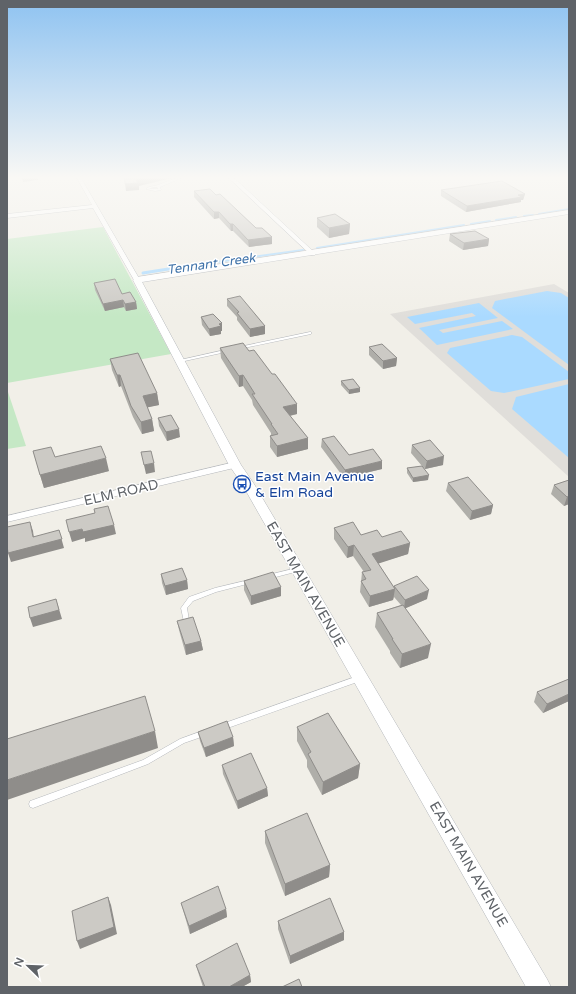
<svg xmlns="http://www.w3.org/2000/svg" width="576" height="994" font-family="'Varela Round',sans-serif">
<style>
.industrial{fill:#e0deda}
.green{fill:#c5e8c5}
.water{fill:#aadaff}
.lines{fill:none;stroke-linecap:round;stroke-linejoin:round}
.stream-far1{stroke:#aadaff;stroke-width:2}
.stream{stroke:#aadaff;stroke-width:3}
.service-casing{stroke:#b5b8bc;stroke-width:1}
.minor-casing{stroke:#b5b8bc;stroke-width:1}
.tertiary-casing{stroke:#b5b8bc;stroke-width:1}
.service{fill:#fff;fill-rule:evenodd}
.minor{fill:#fff;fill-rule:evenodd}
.tertiary{fill:#fff;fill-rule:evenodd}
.wall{fill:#afaea9}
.shaded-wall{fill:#8f8d8a}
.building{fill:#cccac5;stroke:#8f8d8a}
.labels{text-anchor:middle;stroke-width:3;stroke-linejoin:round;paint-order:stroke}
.far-water-label{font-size:13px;font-style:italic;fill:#4174aa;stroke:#fff}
.transit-label{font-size:14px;fill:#164399;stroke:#fff;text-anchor:start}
.street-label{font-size:14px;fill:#5f6368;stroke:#fff}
</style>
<rect width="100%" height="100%" fill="#f1efe8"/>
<path class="industrial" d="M554,284L569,293V477L390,314Z"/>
<path class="green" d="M103,227L171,354L7,383V239Z
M7,389L26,446L7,449Z"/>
<path class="water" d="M547,291L561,293L569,298V365L492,308L495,301Z
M479,303L498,318L439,330L443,333L502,321L513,329L437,345L419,328L476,316L472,313L415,324L407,317Z
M512,335L522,337L569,372V379L504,393L491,391L447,353L450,348Z
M569,384V458L512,409L516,397Z"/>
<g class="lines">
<path class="stream-far1" d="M539,214L569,209
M524,216L533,215
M496,220L516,217
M471,224L490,221
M317,248L464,225
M174,268L303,250"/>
<path class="stream" d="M143,273L181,267"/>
<g class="service-casing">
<path id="service" d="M176,178H181L160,187L161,190L155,191L146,189L149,187L158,185ZM153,187H157L158,189H149Z
M310,332H311V334L239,349L237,348L239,347Z
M225,350L227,351L226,352L180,362L178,361L180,360Z
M297,568L299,569L300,570L299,571L268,579L266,578L265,577L266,576L268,575Z
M249,580L251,581L252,582L251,583L216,592L193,601L187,608L189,620L188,622H184L181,608L189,597L215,588Z
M358,676L360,677L361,679L360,681L222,730L220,729L219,727L220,725L222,724Z
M205,730L207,731L208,733L207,735L184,743L148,764L33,808L30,807L29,804L30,801L33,800L143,760L180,739Z"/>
</g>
<g class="minor-casing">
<path id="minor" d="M77,178H81L140,280L139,281L134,280L93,208L7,218V214L92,205Z
M229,178H234L315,253V255H311Z
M235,462L240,465L238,467L7,522V516Z"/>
</g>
<g class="tertiary-casing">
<path id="tertiary" d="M569,210V214L142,282L241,465L254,484L547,979L551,987H526L291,570L242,484L229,465L133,280L137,277Z"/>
</g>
<use href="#service" class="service"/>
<use href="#minor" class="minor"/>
<use href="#tertiary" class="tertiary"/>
</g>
<path class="wall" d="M441,190L525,194L523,200H521V202L466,212L441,196Z
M194,191L256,228L272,237V244L249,247L233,231H231L219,218L214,219L194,197Z
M317,218L350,224L349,234L329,238L317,227Z
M450,234L489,239L488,246L463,250L449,241Z
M94,283L136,302L137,309L126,311L124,307L105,311L95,290Z
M227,299L265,326V334L250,337L237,320V317L227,306Z
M201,317L222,323V331H221V334L210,336L202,325Z
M369,347L397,358L396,366L383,369L369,355Z
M220,348L297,414L290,416L308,438V449L277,457L270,447V436L271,435V433L253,405L252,400L243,386L239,387L221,358Z
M110,359L157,393L159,405L147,407L152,419L154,431L142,434L133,417L121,386L119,387L112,370Z
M341,381L360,392L349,394L341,385Z
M158,418L180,437L167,441L159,426Z
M322,439L349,455L382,469L344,478L321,447Z
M412,445L443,465L425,469L424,467L428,480L413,482L407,473V468L422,466L411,453Z
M33,451L55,457L109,471L44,488Z
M569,480V504L564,506L551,494L554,485Z
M448,483L493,505L491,514L470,520L446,491Z
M334,528L361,535L382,537L410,543L408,554L378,563L393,586L427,599L405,608L428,658L400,668L390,653V651L375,627L377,613L401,605L394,597L393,600L369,607L360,592L362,572H364L353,556L347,558L334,539Z
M161,574L187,580L188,589L166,595L162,583Z
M244,581L281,587V596L251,605L244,590Z
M177,621L201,641L203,650L186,655L179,630Z
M569,679V701L543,713L534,702L537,692Z
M297,727L360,764L358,778L322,795L307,767V760L297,741Z
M198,732L233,737L234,746L206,757L200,741Z
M222,765L267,788L268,796L238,809L223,774Z
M265,831L330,865L329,877L285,896L265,843Z
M181,903L226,909L227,917L190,934Z
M278,921L344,932V940L290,964L278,929Z
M196,965L250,975L251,982L242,987H203L198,972Z"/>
<path class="shaded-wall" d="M22,178H38V180L23,182Z
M140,178H172L139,186V190L126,191L125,184L136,179Z
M525,194L523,200H521V202L466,212L467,206Z
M214,212H219V218L214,219Z
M230,224H233V231H231Z
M350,224L349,234L329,238V228Z
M272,237V244L249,247L248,240Z
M489,239L488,246L463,250L464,243Z
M123,300L124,307L105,311L103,304Z
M136,302L137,309L126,311L125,304Z
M222,323V331H221V334L210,336L209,329Z
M265,326V334L250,337V329Z
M397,358L396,366L383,369V361Z
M117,375H120L121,386L119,387Z
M243,375V386L239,387V376Z
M360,388V392L349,394V390Z
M157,393L159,405L145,408L143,396Z
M297,404V414L283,417V407Z
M152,419L154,431L142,434L141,422Z
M179,429L180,437L167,441L166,432Z
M308,438V449L277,457V446Z
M444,456L443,465L425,469L427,461Z
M106,458L109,471L44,488L40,475Z
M382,461V469L344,478L345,470Z
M154,463L155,472L146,474L144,465Z
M429,475L428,480L413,482V478Z
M569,496V504L564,506L567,497Z
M493,505L491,514L470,520L472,511Z
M30,522L33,531L35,546L33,537Z
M114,525L116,534L85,542V538L72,542L69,532L82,529Z
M59,530L64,548L11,562L8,553Z
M410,543L408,554L371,566L372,554Z
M354,545L353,556L347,558L348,547Z
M187,580L188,589L166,595L165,586Z
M281,587V596L251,605V596Z
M395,589L393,600L369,607L370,596Z
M429,590L427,599L404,609L405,600Z
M56,599L62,619L33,627L30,618Z
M201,641L203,650L186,655L185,645Z
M431,644L428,658L400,668L402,654Z
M569,694V701L543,713L547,704Z
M155,731L158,748L7,800V780Z
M233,737L234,746L206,757L204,748Z
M360,764L358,778L322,795L323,782Z
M267,788L268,796L238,809L237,801Z
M330,865L329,877L285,896V884Z
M108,897L111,905L117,934L80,949L77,941Z
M226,909L227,917L190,934L189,926Z
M344,932V940L290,964V956Z
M250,975L251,982L242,987H229Z"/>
<path class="building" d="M125,178H140L136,179L138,183L125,184Z
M502,181L525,194L518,195L522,197L467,206L441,190Z
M210,189L216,195L220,194L256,228H262L272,237L248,240L233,224H230L219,212H214L194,191Z
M335,214L350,224L329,228L317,218Z
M475,231L489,239L464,243L450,234Z
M115,279L122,294L130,292L136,302L125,304L123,300L103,304L94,283Z
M240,296L265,326L250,329L237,313L239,312L227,299Z
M213,314L222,323L219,324L221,326L209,329L201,317Z
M243,343L249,351L254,350L272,374H275L297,404L283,407L308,438L277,446L270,436L278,434L271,424H272L252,394H255L243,375L239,376L220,348Z
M382,344L397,358L383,361L369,347Z
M138,353L157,393L143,396L152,419L141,422L131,406L120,375H117L110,359Z
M353,379L360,388L349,390L341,381Z
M171,415L179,429L166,432L158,418Z
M334,436L349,455L373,449L382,461L345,470L322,439Z
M430,440L444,456L427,461L412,445Z
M101,446L106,458L40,475L33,451L51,447L55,457Z
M151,451L154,463L144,465L141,452Z
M422,466L429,475L413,478L407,468Z
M468,477L493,505L472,511L448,483Z
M569,480V496L567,497L554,485Z
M108,506L114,525L83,532L82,529L69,532L66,520L95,513L94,509Z
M30,522L33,537L59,530L62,539L8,553L7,545V527Z
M353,522L361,535L377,530L382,537L401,531L410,543L372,554L395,589L370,596L361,581L366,579L362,572L371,570L354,545L348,547L334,528Z
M182,568L187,580L165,586L161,574Z
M273,572L281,587L251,596L244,581Z
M417,576L429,590L405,600L394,586Z
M56,599L59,610L30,618L28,607Z
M403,605L431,644L402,654L392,639H393L377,613Z
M193,617L201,641L185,645L177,621Z
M569,679V694L547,704L537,692Z
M145,696L155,731L7,780V739Z
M328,713L360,764L323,782L308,754L311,752L297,727Z
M227,721L233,737L204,748L198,732Z
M251,753L267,788L237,801L222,765Z
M307,813L330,865L285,884L265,831Z
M218,886L226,909L189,926L181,903Z
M108,897L114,927L77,941L72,911Z
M330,898L344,932L290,956L278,921Z
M237,943L250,975L229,987H205L196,965Z
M299,979L302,987H282Z"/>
<linearGradient id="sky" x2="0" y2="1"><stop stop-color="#8fc3f1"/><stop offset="0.56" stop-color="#f9f8f5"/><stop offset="1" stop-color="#f9f8f5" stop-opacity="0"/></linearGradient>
<rect width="576" height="317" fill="url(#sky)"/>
<defs>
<g id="bus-ring" transform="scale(0.9)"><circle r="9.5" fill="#fff" stroke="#1a4fb4" stroke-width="1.5"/><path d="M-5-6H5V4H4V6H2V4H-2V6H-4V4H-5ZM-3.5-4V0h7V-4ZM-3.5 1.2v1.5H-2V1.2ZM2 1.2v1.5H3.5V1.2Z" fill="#1a4fb4"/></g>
</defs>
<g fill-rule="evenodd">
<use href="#bus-ring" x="242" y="484"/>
</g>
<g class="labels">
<g class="far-water-label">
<text transform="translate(211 263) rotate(-8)" y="5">Tennant Creek</text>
</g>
<g class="transit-label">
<text x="255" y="481">East Main Avenue<tspan x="255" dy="16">&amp; Elm Road</tspan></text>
</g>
<g class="street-label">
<text transform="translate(121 492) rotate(-13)" y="5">ELM ROAD</text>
<text transform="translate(306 584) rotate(60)" y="5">EAST MAIN AVENUE</text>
<text transform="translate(469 864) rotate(60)" y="5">EAST MAIN AVENUE</text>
</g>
</g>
<rect width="576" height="994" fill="none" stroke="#5f6368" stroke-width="16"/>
<g transform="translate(28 966) rotate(293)" stroke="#ffffff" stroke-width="3" paint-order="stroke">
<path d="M0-3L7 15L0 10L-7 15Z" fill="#5f6368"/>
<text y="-6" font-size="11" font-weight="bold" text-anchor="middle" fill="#5f6368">N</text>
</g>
</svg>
